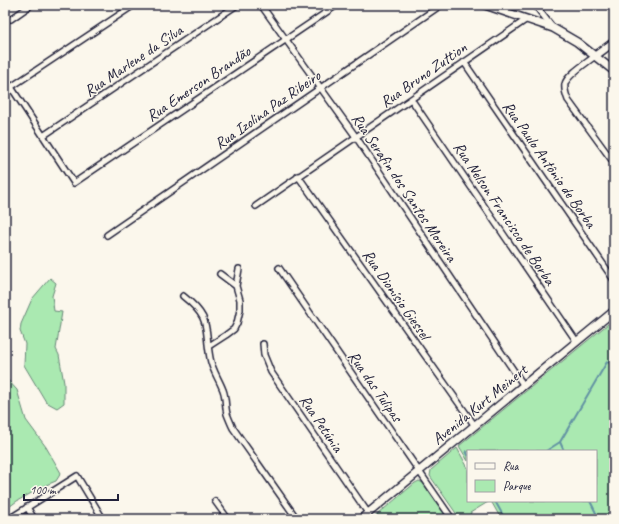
<svg xmlns="http://www.w3.org/2000/svg" width="619" height="524" font-family="Caveat,sans-serif">
<style>
.green{fill:#aae9b1;stroke:#668676}
.lines{fill:none;stroke-linecap:round;stroke-linejoin:round}
.stream{stroke:#6292a3;stroke-width:2}
.street-casing{stroke:#22223b;stroke-width:8}
.secondary-casing{stroke:#22223b;stroke-width:10}
.street{stroke:#fbf7ec;stroke-width:5}
.secondary{stroke:#fbf7ec;stroke-width:7}
.labels{text-anchor:middle;stroke-width:3;stroke-linejoin:round;paint-order:stroke}
.street-label{font-size:16px;fill:#22223b;stroke:#fbf7ec}
</style>
<rect width="100%" height="100%" fill="#fbf7ec"/>
<filter id="ink" filterUnits="userSpaceOnUse"><feTurbulence type="fractalNoise" baseFrequency=".025" numOctaves="2"/><feDisplacementMap in="SourceGraphic" scale="8" xChannelSelector="R" yChannelSelector="G"/><feConvolveMatrix kernelMatrix="1 2 1 2 8 2 1 2 1" color-interpolation-filters="sRGB"/></filter>
<g filter="url(#ink)">
<path class="green" d="M50,278L56,283L52,296L54,311L62,312L56,349L59,355L64,383V403L57,408L46,402L24,365L25,344L20,331L21,324L32,299Z
M614,319V519H501L491,501H596V451H468V461L459,446Z
M5,377L17,390L26,420L46,447L61,473L56,481L46,485L17,501L5,510Z
M457,448L468,468V501L488,502L470,513L474,519H460L430,476L431,470Z
M419,481L423,483L448,519H372L415,483Z"/>
<g class="lines">
<path class="stream" d="M560,442L564,451
M466,451L468,455
M546,451L560,442L607,362L614,364
M495,501L505,519
M590,501L599,519"/>
<g class="street-casing">
<path id="street" d="M261,5L356,137L524,386
M535,5L553,28
M11,19L31,5
M595,56C588,62 567,75 565,84C564,90 566,95 568,100L614,163
M464,62L614,280
M11,87L74,183L337,5
M5,91L134,5
M411,99L577,342
M43,136L237,5
M298,176L475,426
M256,206L527,19
M107,235L441,5
M279,268L452,519
M220,274L236,286
M183,296C212,319 204,326 210,358C212,370 219,379 223,390C226,397 225,406 227,414C229,419 231,424 233,428L297,519
M263,344L264,355L271,372L368,513
M209,346L226,335L234,329L237,323L240,310V300L236,286L239,269
M215,501L228,519
M27,507L34,519
M9,519L77,476L103,519"/>
</g>
<g class="secondary-casing">
<path id="secondary" d="M485,5L553,28L577,42L614,71
M595,56L614,42
M361,519L614,311"/>
</g>
<use href="#street" class="street"/>
<use href="#secondary" class="secondary"/>
</g>
</g>
<g class="labels">
<g class="street-label">
<text transform="translate(133 60) rotate(-34)" y="6">Rua Marlene da Silva</text>
<text transform="translate(423 74) rotate(-35)" y="6">Rua Bruno Zuttion</text>
<text transform="translate(198 83) rotate(-34)" y="6">Rua Emerson Brandão</text>
<text transform="translate(267 109) rotate(-35)" y="6">Rua Izolina Paz Ribeiro</text>
<text transform="translate(550 164) rotate(55)" y="6">Rua Paulo Antônio de Borba</text>
<text transform="translate(405 187) rotate(56)" y="6">Rua Serafin dos Santos Moreira</text>
<text transform="translate(505 213) rotate(56)" y="6">Rua Nelson Francisco de Borba</text>
<text transform="translate(397 294) rotate(55)" y="6">Rua Dionísio Giessel</text>
<text transform="translate(376 386) rotate(55)" y="6">Rua das Tulipas</text>
<text transform="translate(479 404) rotate(-39)" y="6">Avenida Kurt Meinert</text>
<text transform="translate(322 423) rotate(56)" y="6">Rua Petúnia</text>
</g>
</g>
<rect width="619" height="524" fill="none" stroke="#fbf7ec" stroke-width="20"/>
<rect x="10" y="10" width="599" height="504" fill="none" stroke="#22223b" stroke-width="1.5" filter="url(#ink)"/>
<rect x="467" y="450" width="130" height="52" fill="#fbf7ec" stroke="#a4a2a5"/>
<rect x="475" y="463" width="20" height="6" fill="#fbf7ec" stroke="#a4a2a5"/>
<text x="503" y="470" font-size="12" fill="#22223b">Rua</text>
<rect x="475" y="480" width="20" height="12" fill="#aae9b1" stroke="#a4a2a5"/>
<text x="503" y="490" font-size="12" fill="#22223b">Parque</text>
<path d="M24 494v6h94v-6" fill="none" stroke="#22223b" stroke-width="2"/>
<text x="30" y="494" font-size="12" fill="#22223b" stroke="#fbf7ec" stroke-width="3" paint-order="stroke">100 m</text>
</svg>
